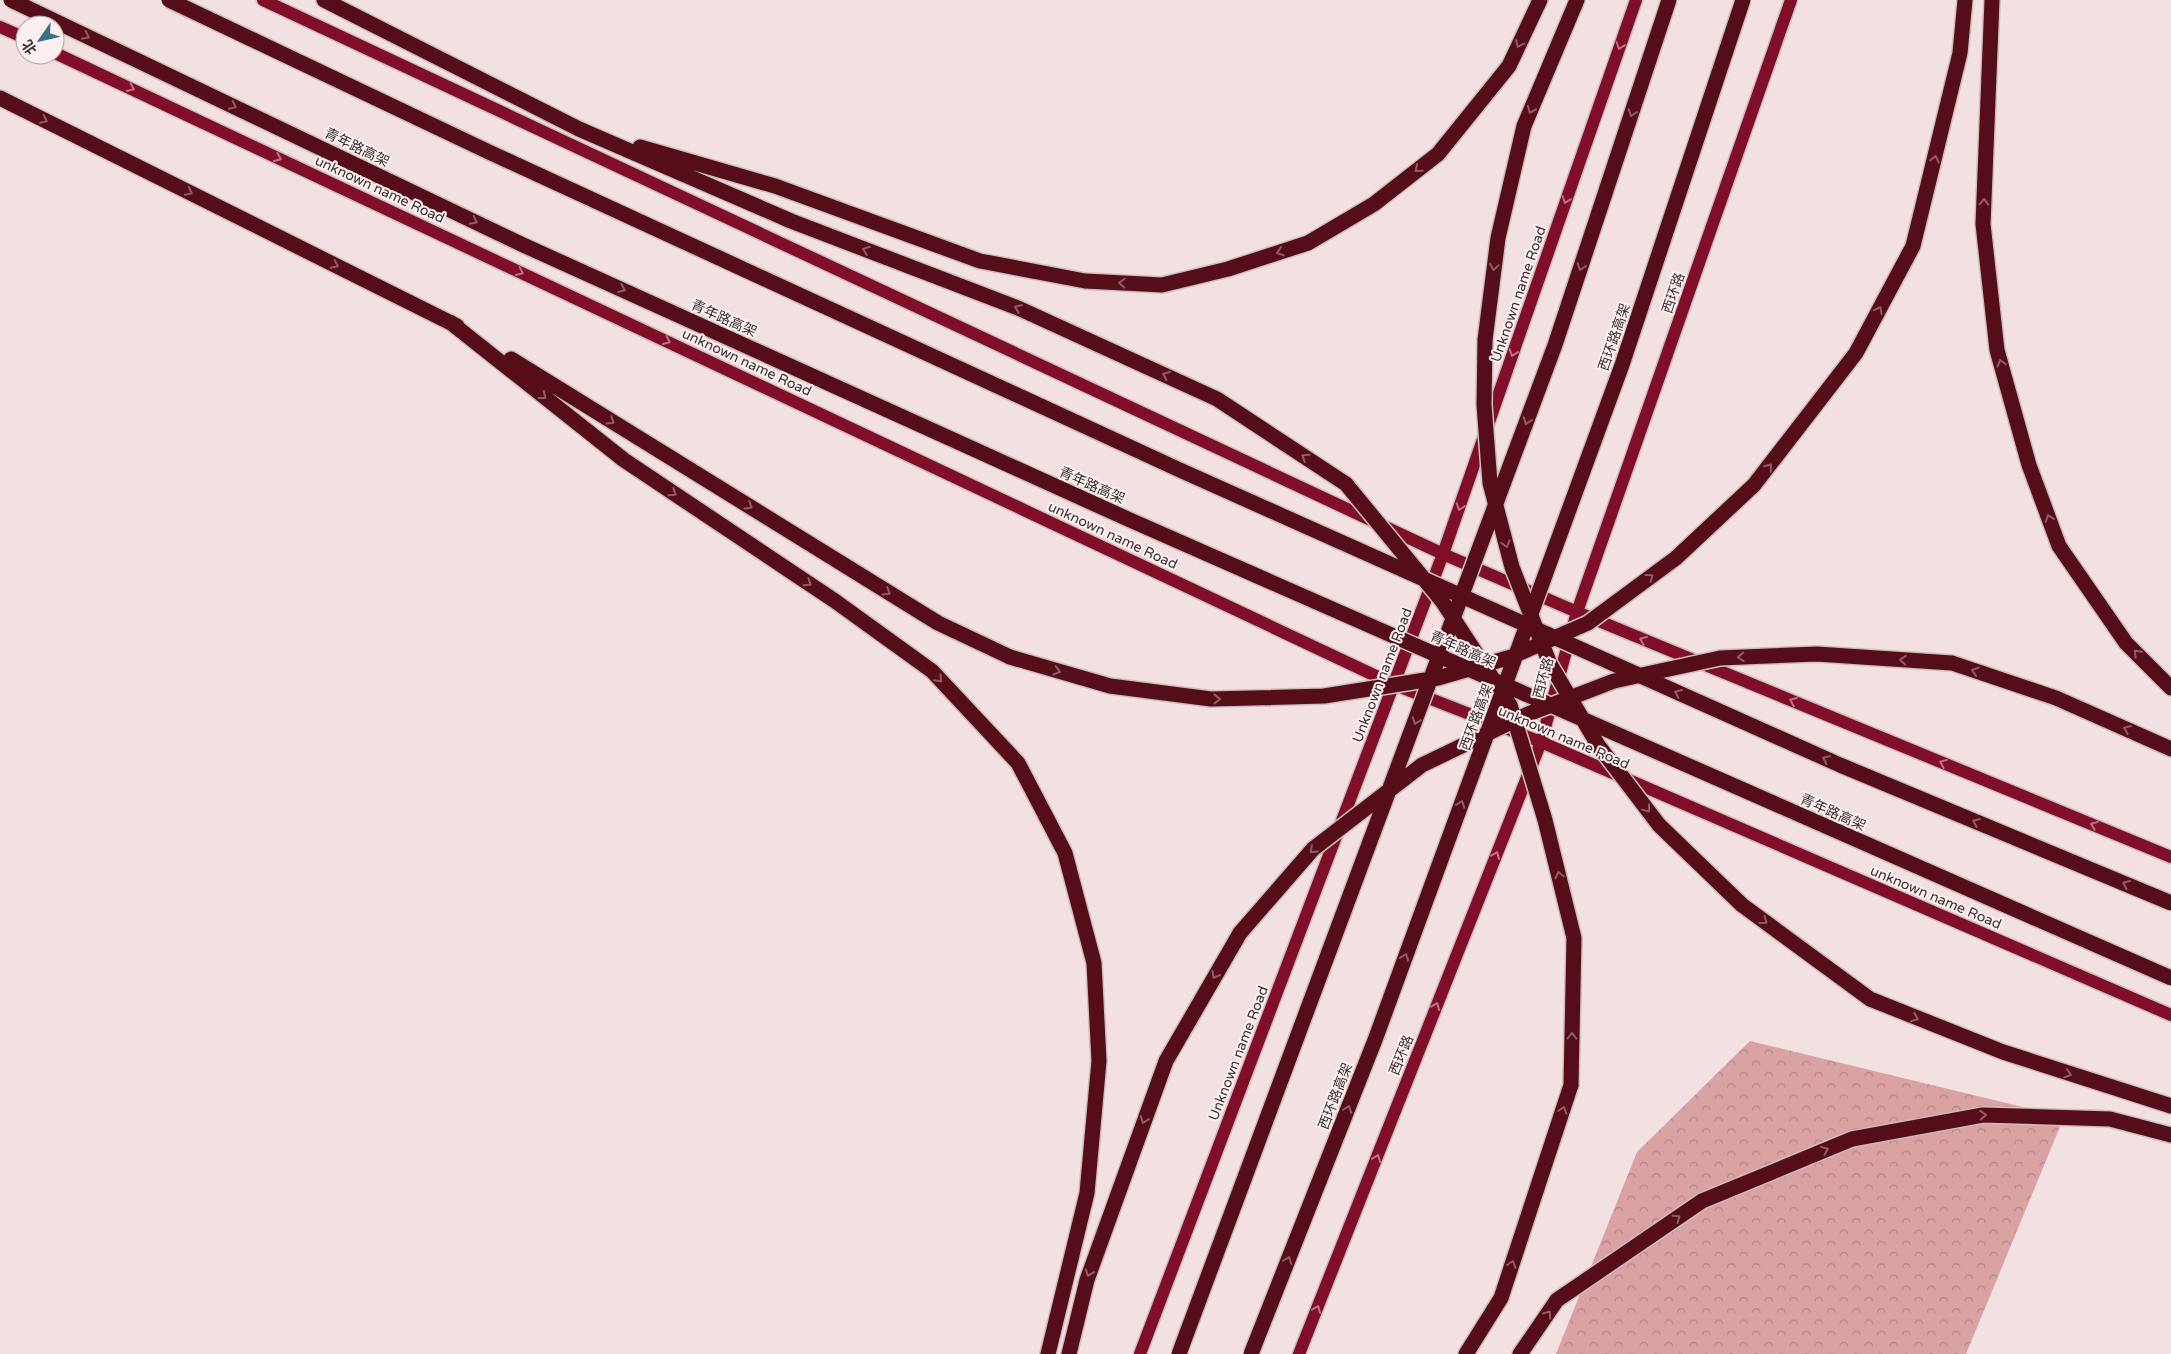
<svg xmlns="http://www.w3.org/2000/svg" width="2171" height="1354" font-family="'Varela Round','Noto Sans SC',sans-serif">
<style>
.forest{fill:url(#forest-crowns)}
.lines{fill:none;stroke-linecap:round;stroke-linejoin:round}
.major-casing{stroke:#cebdbd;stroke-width:15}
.highway-casing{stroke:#cebdbd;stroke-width:18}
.major{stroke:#810e27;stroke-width:12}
.highway{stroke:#550d1a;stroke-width:15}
.highway-bridge-casing{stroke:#cebdbd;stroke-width:18;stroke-linecap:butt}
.highway-bridge{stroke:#550d1a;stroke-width:15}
.oneway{stroke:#905c65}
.oneway2{stroke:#b97381}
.labels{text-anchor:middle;stroke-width:4;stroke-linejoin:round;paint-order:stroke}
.street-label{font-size:14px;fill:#393232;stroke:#feefef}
</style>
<defs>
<pattern id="forest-crowns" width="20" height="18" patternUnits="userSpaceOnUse" patternTransform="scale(1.25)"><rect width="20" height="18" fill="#dba2a4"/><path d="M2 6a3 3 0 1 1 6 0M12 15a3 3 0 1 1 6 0" fill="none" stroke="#b38586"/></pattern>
</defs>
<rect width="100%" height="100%" fill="#f3e0e0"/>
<path class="forest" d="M1750,1041L2064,1117L1966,1354H1556L1637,1152Z"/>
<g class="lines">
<g class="major-casing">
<path id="major" d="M263,0L1443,554L1577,612L2171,857
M0,27L25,38
M55,53L1395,685L1541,742L2171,1015
M1140,1354L1443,554L1636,0
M1299,1354L1541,742L1577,612L1791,0"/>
</g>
<g class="highway-casing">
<path id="highway" d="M324,0L579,129L791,221L1018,308L1217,399L1346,484
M1992,0L1983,224L1997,350L2029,465L2059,546L2126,643L2171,688
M0,98L457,326
M640,147L775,186L980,261L1085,281L1162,285L1228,269L1308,243L1374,204L1438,154L1509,66L1540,0
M450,322L624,460L835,601L932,671L1018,763L1065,853L1094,963L1099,1061L1087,1193L1048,1354
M1485,340L1498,238L1524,126L1577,0
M1856,353L1913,246L1960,53L1965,0
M511,359L938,623L1010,657
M1952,663L2056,698L2171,749
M1870,999L2003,1052L2171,1106
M1069,1354L1087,1280L1166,1061L1240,933
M1466,1354L1501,1298L1571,1085
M1520,1354L1557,1300L1702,1201L1852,1139L1983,1115L2110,1119L2171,1135"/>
</g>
<use href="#major" class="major"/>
<use href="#highway" class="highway"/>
<g class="highway-bridge-casing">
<path id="highway-bridge" d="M11,0L521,244L1130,520L2171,978
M169,0L491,153L1182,471L1840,765L2171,903
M1485,340L1484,405L1490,483L1512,567L1550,664L1598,745L1659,825L1742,905L1870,999
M1346,484L1442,601L1510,705L1545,820L1574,938L1571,1085
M1010,657L1110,686L1211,699L1324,696L1438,678L1511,657L1588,623L1676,558L1754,485L1856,353
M1240,933L1313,849L1422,765L1528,714L1614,681L1720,658L1817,654L1952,663
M1179,1354L1555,345L1669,0
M1251,1354L1375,1040L1622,365L1743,0"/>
</g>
<use href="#highway-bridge" class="highway-bridge"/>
</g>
<defs><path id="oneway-chevron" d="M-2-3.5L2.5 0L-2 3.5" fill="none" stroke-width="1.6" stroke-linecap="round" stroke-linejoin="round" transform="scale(1.25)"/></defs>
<g class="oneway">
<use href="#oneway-chevron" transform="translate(86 36) rotate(26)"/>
<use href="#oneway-chevron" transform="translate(1519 44) rotate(115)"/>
<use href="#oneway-chevron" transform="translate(233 106) rotate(26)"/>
<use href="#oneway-chevron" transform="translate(1531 110) rotate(113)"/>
<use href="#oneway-chevron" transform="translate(1632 113) rotate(108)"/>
<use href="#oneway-chevron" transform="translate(44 120) rotate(26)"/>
<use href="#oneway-chevron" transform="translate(1935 159) rotate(-76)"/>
<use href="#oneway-chevron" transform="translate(1418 169) rotate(141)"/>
<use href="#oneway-chevron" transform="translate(189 192) rotate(26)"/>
<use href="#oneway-chevron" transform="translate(1984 202) rotate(-88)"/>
<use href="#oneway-chevron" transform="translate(474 221) rotate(26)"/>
<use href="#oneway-chevron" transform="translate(866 250) rotate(-159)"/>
<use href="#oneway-chevron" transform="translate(1280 252) rotate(162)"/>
<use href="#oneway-chevron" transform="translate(335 265) rotate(26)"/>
<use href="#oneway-chevron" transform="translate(1494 267) rotate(98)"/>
<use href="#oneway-chevron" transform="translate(1581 267) rotate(108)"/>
<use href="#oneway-chevron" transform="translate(1122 283) rotate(-177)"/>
<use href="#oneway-chevron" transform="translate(622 289) rotate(24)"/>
<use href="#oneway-chevron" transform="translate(1018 308) rotate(-157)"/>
<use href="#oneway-chevron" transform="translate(1879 310) rotate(-62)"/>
<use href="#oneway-chevron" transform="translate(2001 363) rotate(-106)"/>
<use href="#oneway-chevron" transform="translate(1166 375) rotate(-155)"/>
<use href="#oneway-chevron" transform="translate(543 396) rotate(38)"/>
<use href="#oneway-chevron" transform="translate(611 421) rotate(32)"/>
<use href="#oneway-chevron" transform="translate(1527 421) rotate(110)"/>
<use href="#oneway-chevron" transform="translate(1305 457) rotate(-147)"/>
<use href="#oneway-chevron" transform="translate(1769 467) rotate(-52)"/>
<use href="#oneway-chevron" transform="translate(673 493) rotate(34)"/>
<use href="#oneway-chevron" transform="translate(749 506) rotate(32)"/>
<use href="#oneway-chevron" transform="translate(2049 518) rotate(-110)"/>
<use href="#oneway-chevron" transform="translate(1506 544) rotate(75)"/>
<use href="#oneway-chevron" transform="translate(1650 577) rotate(-36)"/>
<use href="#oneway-chevron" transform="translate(808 583) rotate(34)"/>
<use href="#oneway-chevron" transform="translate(887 592) rotate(32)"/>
<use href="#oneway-chevron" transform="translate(2137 653) rotate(-135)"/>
<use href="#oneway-chevron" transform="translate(1741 657) rotate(178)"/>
<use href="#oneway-chevron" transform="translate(1903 660) rotate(-176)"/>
<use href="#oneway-chevron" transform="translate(1057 671) rotate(16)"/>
<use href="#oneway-chevron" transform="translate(1975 671) rotate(-162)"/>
<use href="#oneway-chevron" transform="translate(939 679) rotate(47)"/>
<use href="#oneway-chevron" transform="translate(1678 693) rotate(-156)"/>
<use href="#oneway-chevron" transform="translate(1217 699)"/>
<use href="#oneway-chevron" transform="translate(1416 721) rotate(110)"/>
<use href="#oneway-chevron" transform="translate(2127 729) rotate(-156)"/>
<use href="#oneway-chevron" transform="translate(1826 759) rotate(-156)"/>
<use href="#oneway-chevron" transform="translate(1461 804) rotate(-70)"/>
<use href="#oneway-chevron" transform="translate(1647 809) rotate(53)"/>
<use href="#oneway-chevron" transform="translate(1976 822) rotate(-157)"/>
<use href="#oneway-chevron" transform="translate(1313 850) rotate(137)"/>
<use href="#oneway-chevron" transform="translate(1559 875) rotate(-103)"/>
<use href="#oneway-chevron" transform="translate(2126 884) rotate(-157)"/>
<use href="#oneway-chevron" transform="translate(1764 921) rotate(36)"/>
<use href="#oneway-chevron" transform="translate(1405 957) rotate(-70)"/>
<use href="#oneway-chevron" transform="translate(1215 975) rotate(120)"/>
<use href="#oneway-chevron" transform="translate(1915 1018) rotate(22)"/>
<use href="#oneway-chevron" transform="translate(1572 1036) rotate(-89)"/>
<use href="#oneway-chevron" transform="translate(2068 1074) rotate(18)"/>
<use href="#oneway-chevron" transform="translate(1348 1109) rotate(-69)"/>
<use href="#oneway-chevron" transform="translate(1563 1110) rotate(-72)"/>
<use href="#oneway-chevron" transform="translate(1983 1115) rotate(-4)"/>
<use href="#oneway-chevron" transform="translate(1144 1120) rotate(110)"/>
<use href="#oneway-chevron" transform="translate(1825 1150) rotate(-22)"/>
<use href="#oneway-chevron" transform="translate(1677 1218) rotate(-35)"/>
<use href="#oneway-chevron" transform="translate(1288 1260) rotate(-69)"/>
<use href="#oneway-chevron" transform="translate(1512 1264) rotate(-72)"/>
<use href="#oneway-chevron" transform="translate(1089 1273) rotate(109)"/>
<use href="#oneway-chevron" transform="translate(1548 1314) rotate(-55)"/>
</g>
<g class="oneway2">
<use href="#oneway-chevron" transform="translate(1620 46) rotate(109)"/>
<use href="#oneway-chevron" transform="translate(131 88) rotate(25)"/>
<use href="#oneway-chevron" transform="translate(278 158) rotate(25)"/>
<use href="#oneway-chevron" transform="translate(1566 200) rotate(109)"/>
<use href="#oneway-chevron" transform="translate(520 272) rotate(25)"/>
<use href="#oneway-chevron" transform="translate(667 341) rotate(25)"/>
<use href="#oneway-chevron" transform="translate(1513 353) rotate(109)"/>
<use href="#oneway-chevron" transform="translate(1460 507) rotate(109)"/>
<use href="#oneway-chevron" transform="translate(1643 640) rotate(-158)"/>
<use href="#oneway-chevron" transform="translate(1793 701) rotate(-158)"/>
<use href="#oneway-chevron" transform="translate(1943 763) rotate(-158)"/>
<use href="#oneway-chevron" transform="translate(2094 825) rotate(-158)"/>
<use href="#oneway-chevron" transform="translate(1496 855) rotate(-68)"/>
<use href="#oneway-chevron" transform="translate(1436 1006) rotate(-68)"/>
<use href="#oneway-chevron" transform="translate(1377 1158) rotate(-68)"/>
<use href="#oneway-chevron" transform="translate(1317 1309) rotate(-68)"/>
</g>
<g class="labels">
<g class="street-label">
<text transform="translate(357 147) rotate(26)" y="5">青年路高架</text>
<text transform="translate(380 189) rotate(25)" y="5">unknown name Road</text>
<text transform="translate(1673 293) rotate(-71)" y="5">西环路</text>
<text transform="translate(1518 294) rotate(-71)" y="5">Unknown name Road</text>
<text transform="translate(724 318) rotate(24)" y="5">青年路高架</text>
<text transform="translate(1614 337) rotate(-71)" y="5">西环路高架</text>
<text transform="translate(747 362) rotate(25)" y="5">unknown name Road</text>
<text transform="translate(1092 485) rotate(24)" y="5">青年路高架</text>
<text transform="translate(1113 535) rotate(25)" y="5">unknown name Road</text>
<text transform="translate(1463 649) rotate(24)" y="5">青年路高架</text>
<text transform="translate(1382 675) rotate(-69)" y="5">Unknown name Road</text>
<text transform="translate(1543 678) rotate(-75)" y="5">西环路</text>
<text transform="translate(1476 717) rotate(-70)" y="5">西环路高架</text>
<text transform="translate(1564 737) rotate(23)" y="5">unknown name Road</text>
<text transform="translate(1833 812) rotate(24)" y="5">青年路高架</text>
<text transform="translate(1936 897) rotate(23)" y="5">unknown name Road</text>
<text transform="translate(1238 1053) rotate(-69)" y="5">Unknown name Road</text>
<text transform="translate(1401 1055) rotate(-68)" y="5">西环路</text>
<text transform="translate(1335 1096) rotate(-69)" y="5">西环路高架</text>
</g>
</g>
<g transform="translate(40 40) rotate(236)"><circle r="24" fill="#feefef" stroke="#afa3a3"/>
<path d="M0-4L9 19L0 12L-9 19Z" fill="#367189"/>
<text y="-8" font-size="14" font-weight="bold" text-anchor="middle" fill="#393232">北</text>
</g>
</svg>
